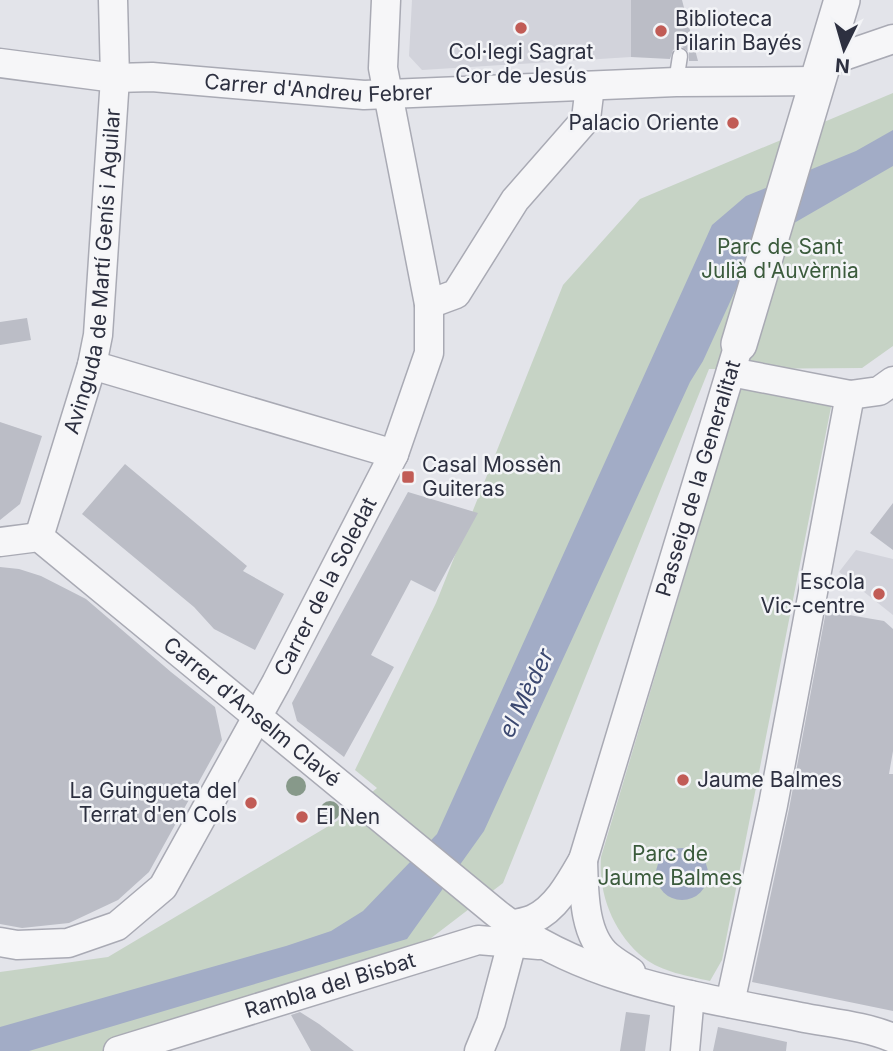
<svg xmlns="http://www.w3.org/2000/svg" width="893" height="1051" font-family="Inter,sans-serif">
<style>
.built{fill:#d2d3db}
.green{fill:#c6d3c5}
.water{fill:#a2acc6}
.building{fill:#bbbdc6}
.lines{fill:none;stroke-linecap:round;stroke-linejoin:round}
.service-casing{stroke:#a9aab4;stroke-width:17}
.minor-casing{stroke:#a9aab4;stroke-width:31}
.tertiary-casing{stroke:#a9aab4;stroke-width:38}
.service{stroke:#f6f6f8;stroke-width:14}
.minor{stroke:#f6f6f8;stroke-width:28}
.tertiary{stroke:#f6f6f8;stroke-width:35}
.tree{fill:#87998a}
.poi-dot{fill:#c15c56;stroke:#f3f4f7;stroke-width:2.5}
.labels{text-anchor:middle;stroke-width:5;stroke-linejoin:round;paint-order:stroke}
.poi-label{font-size:21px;fill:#2d3040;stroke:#f3f4f7;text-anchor:start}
.street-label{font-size:21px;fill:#2d3040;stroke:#f3f4f7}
.park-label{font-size:21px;fill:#3b5b3c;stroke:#f3f4f7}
.water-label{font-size:23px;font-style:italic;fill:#3b4870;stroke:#f3f4f7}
</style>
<rect width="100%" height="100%" fill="#e3e4ea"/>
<path class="built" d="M412,0H631V57L422,70L409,56Z
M856,550L893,559V615L839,572Z"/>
<path class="green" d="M893,93V346L862,368L709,369L503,883L409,955L122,1051H0V972L108,957L337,821L377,788L355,770L436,603L563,285L640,199Z
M742,384L832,402L722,960L710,981C688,976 662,972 644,958C614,934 598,894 601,857Z"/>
<path class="water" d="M893,130V166L756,245L703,361L690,382L484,831L407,939L29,1051H0V1027L286,946L331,931L363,911L437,834L712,225L746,196L856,151Z
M656 874a26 26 0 1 1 52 0a26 26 0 1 1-52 0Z"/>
<path class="building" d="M631,0H682L698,61H689V52L681,46L673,50L670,59L631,57Z
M27,318L31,340L0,345V322Z
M0,422L42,436L20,504L0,520Z
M125,464L247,566L243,571L284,594L255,650L214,629L194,607L82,514Z
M408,492L478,513L435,592L411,580L371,655L394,667L344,757L297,721L292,703Z
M893,503V550L870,533Z
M0,567L19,569L41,576L86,599L171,672L215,707L222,740L149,872L118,900L69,923L22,928L0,924Z
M826,611L884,621L893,629V751L889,774H893V1011L752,982L789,809Z
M300,1012L319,1024L354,1051H311L291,1015Z
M626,1012L650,1015L645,1051H620Z
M718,1027L787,1042L786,1051H713Z"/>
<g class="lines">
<g class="service-casing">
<path id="service" d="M676,82L680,56"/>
</g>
<g class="minor-casing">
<g id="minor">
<path id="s1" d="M0,63L115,78L152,77L364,95L676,82L818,81"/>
<path d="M823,63L893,39"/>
<path d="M429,304L456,294L515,200L586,119L590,86"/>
<path d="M92,365L394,454"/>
<path d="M731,372L850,395L879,391L893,381"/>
<path id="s2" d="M39,537L92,365L98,335L115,78L113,0"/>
<path id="s3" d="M0,542L39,537L496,913C581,981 696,996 800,1017C830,1023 865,1026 893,1038"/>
<path d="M583,860C584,890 583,935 608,956C615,962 624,967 631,972"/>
<path id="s4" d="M511,925C518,923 526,922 533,919C556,909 571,881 583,860L739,344"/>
<path id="s5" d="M0,942L17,945L68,943L117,926L163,887L276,683L394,454L429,353V304L383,68L386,0"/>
<path d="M730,1003L773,805L850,395"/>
<path id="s6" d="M118,1051L478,940L539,945"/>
<path d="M479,1051L491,1022L512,943"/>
<path d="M685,1051L690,995"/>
</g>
</g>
<g class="tertiary-casing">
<path id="tertiary" d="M739,344L842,0"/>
</g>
<use href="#service" class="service"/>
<use href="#minor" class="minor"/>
<use href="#tertiary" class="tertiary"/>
</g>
<g class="tree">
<circle cx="296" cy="786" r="10"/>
<circle cx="330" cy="811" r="10"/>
</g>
<g class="poi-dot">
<circle cx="521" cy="28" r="7"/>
<circle cx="661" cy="31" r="7"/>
<circle cx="733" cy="123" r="7"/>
<rect x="401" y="470" width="14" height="14" rx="3.5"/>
<circle cx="879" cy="594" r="7"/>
<circle cx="683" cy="780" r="7"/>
<circle cx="251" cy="803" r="7"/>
<circle cx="302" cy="817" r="7"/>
</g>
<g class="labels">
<g class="poi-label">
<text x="675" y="26">Biblioteca<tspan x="675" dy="24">Pilarin Bayés</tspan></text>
<text x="521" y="59" text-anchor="middle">Col·legi Sagrat<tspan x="521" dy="24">Cor de Jesús</tspan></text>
<text x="719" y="130" text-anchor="end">Palacio Oriente</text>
<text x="422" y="472">Casal Mossèn<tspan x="422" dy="24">Guiteras</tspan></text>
<text x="865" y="589" text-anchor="end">Escola<tspan x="865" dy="24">Vic-centre</tspan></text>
<text x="697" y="787">Jaume Balmes</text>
<text x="237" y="798" text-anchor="end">La Guingueta del<tspan x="237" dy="24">Terrat d'en Cols</tspan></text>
<text x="316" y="824">El Nen</text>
</g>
<g class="street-label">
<text dy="7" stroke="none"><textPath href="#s1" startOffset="320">Carrer d'Andreu Febrer</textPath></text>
<text dy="7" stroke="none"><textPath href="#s2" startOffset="273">Avinguda de Martí Genís i Aguilar</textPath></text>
<text dy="7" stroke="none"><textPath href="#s4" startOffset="500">Passeig de la Generalitat</textPath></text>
<text dy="7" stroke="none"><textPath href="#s5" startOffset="522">Carrer de la Soledat</textPath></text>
<text dy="7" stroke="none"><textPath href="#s3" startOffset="315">Carrer d'Anselm Clavé</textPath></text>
<text dy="7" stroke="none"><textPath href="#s6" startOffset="222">Rambla del Bisbat</textPath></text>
</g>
<g class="park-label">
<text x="780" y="254">Parc de Sant<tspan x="780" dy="24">Julià d'Auvèrnia</tspan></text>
<text x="670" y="861">Parc de<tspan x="670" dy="24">Jaume Balmes</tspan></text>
</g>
<g class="water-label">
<text transform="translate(526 693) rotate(-64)" y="8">el Mèder</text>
</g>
</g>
<g transform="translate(844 49) rotate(185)" stroke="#f3f4f7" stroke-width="5" paint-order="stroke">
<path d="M0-5L12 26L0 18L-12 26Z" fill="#2d3040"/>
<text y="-10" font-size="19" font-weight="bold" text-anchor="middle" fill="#2d3040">N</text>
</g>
</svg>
